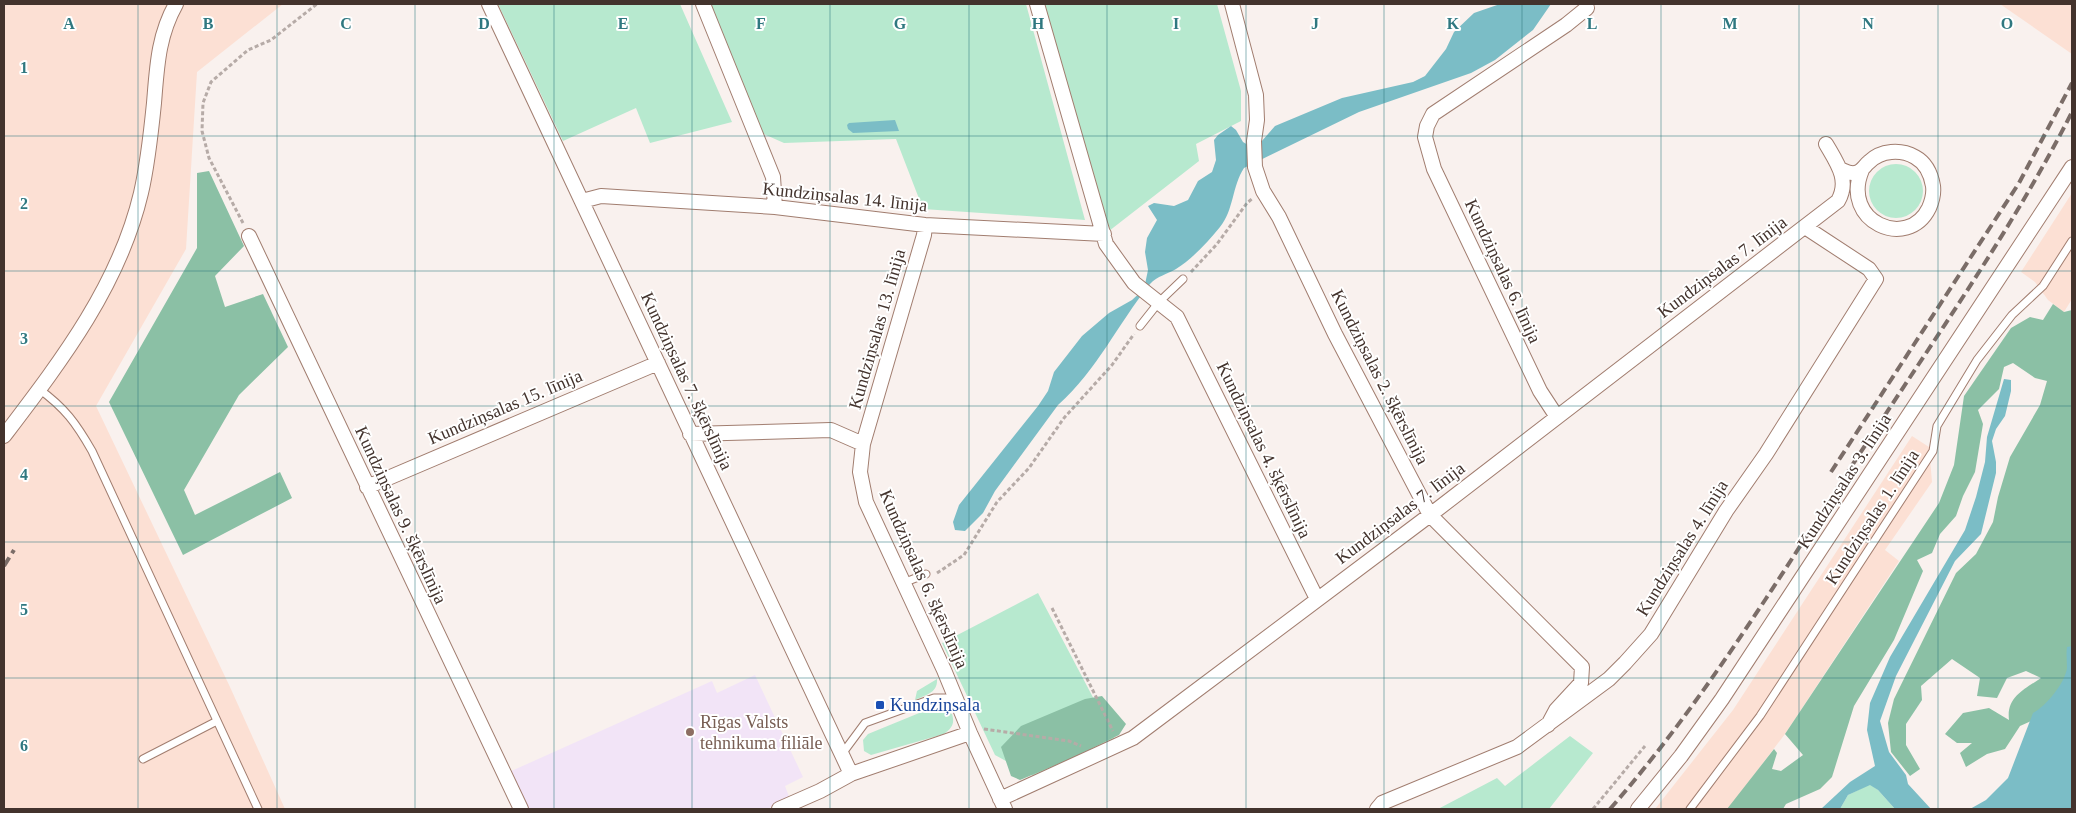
<svg xmlns="http://www.w3.org/2000/svg" width="2076" height="813" font-family="'Times New Roman',serif">
<style>
.built{fill:#fce0d4}
.education{fill:#f2e4f7}
.green{fill:#b7e9cf}
.forest{fill:#8bc0a5}
.water{fill:#7bbdc6}
.lines{fill:none;stroke-linecap:round;stroke-linejoin:round}
.service-casing{stroke:#a17d6f;stroke-width:9}
.minor-casing{stroke:#a17d6f;stroke-width:16}
.path{stroke:#b6aba7;stroke-width:3;stroke-dasharray:4 2.5;stroke-linecap:butt}
.service{stroke:#fff;stroke-width:7}
.minor{stroke:#fff;stroke-width:14}
.rail{stroke:#7b6d68;stroke-width:4;stroke-dasharray:10 5;stroke-linecap:butt}
.grid{fill:none;stroke:#2f7880;stroke-width:1;stroke-opacity:0.55}
.transit-dot{fill:#1a4fb4;stroke:#fff;stroke-width:2}
.education-dot{fill:#8d6e63;stroke:#fff;stroke-width:2}
.labels{text-anchor:middle;stroke-width:4;stroke-linejoin:round;paint-order:stroke}
.street-label{font-size:18px;fill:#43332d;stroke:#fff}
.transit-label{font-size:18px;fill:#164399;stroke:#fff;text-anchor:start}
.education-label{font-size:18px;fill:#785e54;stroke:#fff;text-anchor:start}
.grid-label{font-size:16px;text-anchor:middle;font-weight:bold;fill:#2f7880;stroke:#fff;stroke-width:4;stroke-linejoin:round;paint-order:stroke}
</style>
<rect width="100%" height="100%" fill="#f9f1ee"/>
<path class="built" d="M4,4H283L197,72L186,249L96,406L230,687L285,809H4Z
M2000,4H2072V54Z
M2072,193V299L2064,312L2048,300L2035,282L2021,272Z
M1912,436L1929,447L1932,482L1885,550L1899,561L1785,734L1728,809H1655L1733,710Z"/>
<path class="education" d="M755,675L803,777L785,786L790,799L767,809H525L507,773L712,681L717,693Z"/>
<path class="green" d="M498,4H680L732,122L650,143L636,108L563,141Z
M708,4H1026L1085,220L923,209L896,139L784,143L759,132Z
M1042,4H1217L1241,91V121L1196,144L1199,161L1109,231Z
M1869 191a27 27 0 1 1 54 0a27 27 0 1 1-54 0Z
M1038,593L1117,743L1037,778L995,755L942,643Z
M937,679C938,693 926,695 915,700L917,691Z
M938,708L952,714C955,724 952,728 944,734L871,755L864,751L863,740L868,734L929,709Z
M1570,736L1593,753L1549,809H1438L1497,778L1505,786Z
M1870,784L1878,790L1895,809H1840L1848,795Z"/>
<path class="forest" d="M209,171L244,246L215,276L225,307L263,294L288,347L239,395L184,490L195,515L280,472L292,498L183,555L109,402L197,248V173Z
M2053,304L2064,312L2072,310V638L2068,678L2047,714L2020,726L2005,749L1987,754L1966,767L1960,753L1972,743H1957L1945,734L1963,713L1989,708L2009,720C2006,697 2025,689 2041,678L2026,671L2007,678L1997,698L1977,696L1980,678L1952,659L1921,686L1922,700L1906,724V745L1920,769L1910,776L1891,752L1888,723L1894,699L1956,573L1976,554L1993,522L1998,497L2010,457L2040,405L2047,381L2035,378L2013,363L2004,367L1999,389L1978,410L1983,424L1975,472L1963,496L1956,516L1940,534L1932,553L1917,560L1923,571L1894,640L1854,706L1832,777L1820,789L1786,804L1783,809H1727L1774,749L1777,753L1772,769L1781,771L1803,755L1785,734L1939,503L1954,465L1964,396L2011,328L2030,317L2043,320Z
M1102,696L1126,724L1119,735L1070,759L1020,780L1011,776L1001,747L1021,726L1085,699Z"/>
<path class="water" d="M1500,4H1551L1533,30L1495,60L1471,73L1359,112L1244,168C1232,186 1234,210 1220,227C1208,242 1192,259 1176,269C1168,274 1157,276 1150,284C1117,325 1098,369 1058,405L995,491L983,513L965,531L955,530L953,522L959,505L1038,406L1048,391L1054,372L1082,336L1109,313L1132,300L1144,289L1148,270L1145,252L1147,238L1157,220L1148,206L1154,203L1174,206L1188,200L1198,181L1212,172L1216,160L1214,140L1218,135L1231,126L1236,130L1243,142L1248,145L1255,146L1261,142L1275,126L1342,98L1413,82L1425,76L1446,49L1454,32L1474,13Z
M895,120L899,131L853,133L848,129L847,125L849,123Z
M2004,379L2011,380V391L2005,416L1996,429L1992,441L1996,462V473L1981,534L1955,561L1896,676L1880,721L1889,752L1906,775L1908,784L1931,809H1895L1878,790L1870,785L1848,795L1840,809H1821L1850,782L1875,766L1867,730L1870,703L1890,657L1965,530L1976,497L1985,462L1987,437Z
M2072,646V809H1970L1986,800L2008,778L2033,713C2046,706 2065,683 2067,668C2067,661 2066,654 2067,647Z"/>
<g class="lines">
<g class="service-casing">
<path id="service" d="M1140,326L1159,302L1183,279
M39,389C65,408 76,423 92,451L258,809
M903,583L926,574
M842,754L865,723L934,698H956
M143,759L217,721
M1690,809L1760,716L1933,451L1937,426L1977,360L2012,315L2043,286L2072,241"/>
</g>
<g class="minor-casing">
<path id="minor" d="M489,4L851,774
M703,4L773,177L775,207
M1037,4L1106,244L1134,283L1177,317L1317,599
M1232,4L1256,95L1257,120L1254,141L1255,167L1263,191L1279,217L1335,334L1430,515L1582,667L1581,683L1556,710L1548,725
M1840,169C1845,171 1849,174 1855,173C1862,172 1864,166 1869,162C1881,150 1901,149 1915,157C1926,163 1931,174 1933,186C1934,193 1932,201 1929,208C1908,251 1840,222 1862,170
M582,201L601,196L775,207L925,225L1104,234
M925,225L924,235L863,444L860,472L866,502L944,670L970,733L1005,809
M249,236L521,809
M1557,417L1540,391L1434,169L1425,137L1427,126L1433,114L1566,25L1587,8
M690,434L831,430L863,444
M4,436C61,361 119,286 141,193C148,163 151,133 154,103C157,67 158,36 176,4
M367,487L658,363
M1000,799L1133,738L1430,515L1838,201C1850,180 1837,163 1826,144
M779,809L820,791L851,774L970,733
M1377,809L1382,803L1517,747L1609,679L1625,663L1651,634L1726,511L1766,454L1876,279L1869,269L1805,227
M1638,809L1681,756L1722,699L2072,167"/>
</g>
<path class="path" d="M243,223L209,158L202,131L203,103L211,82L248,50L271,40L317,4
M1191,272L1217,244L1247,203L1253,198
M937,573L964,555L997,502L1029,468L1064,418L1112,365L1134,334
M1052,608L1113,731
M984,729L1069,741L1081,746
M1593,809L1645,746"/>
<use href="#service" class="service"/>
<use href="#minor" class="minor"/>
<path class="rail" d="M1831,472L2019,183L2072,83
M4,566L14,550
M1610,809C1708,697 1785,568 1866,444C1937,335 2013,228 2072,112"/>
</g>
<path class="grid" d="M138,4V809M277,4V809M415,4V809M554,4V809M692,4V809M830,4V809M969,4V809M1107,4V809M1246,4V809M1384,4V809M1522,4V809M1661,4V809M1799,4V809M1938,4V809M4,136H2072M4,271H2072M4,406H2072M4,542H2072M4,678H2072"/>
<rect class="transit-dot" x="875" y="700" width="10" height="10" rx="2.5"/>
<circle class="education-dot" cx="690" cy="732" r="5"/>
<g class="labels">
<g class="street-label">
<text transform="translate(845 197) rotate(6)" y="6">Kundziņsalas 14. līnija</text>
<text transform="translate(1722 267) rotate(-37)" y="6">Kundziņsalas 7. līnija</text>
<text transform="translate(1503 271) rotate(65)" y="6">Kundziņsalas 6. līnija</text>
<text transform="translate(877 329) rotate(-74)" y="6">Kundziņsalas 13. līnija</text>
<text transform="translate(1380 377) rotate(63)" y="6">Kundziņsalas 2. šķērslīnija</text>
<text transform="translate(687 381) rotate(65)" y="6">Kundziņsalas 7. šķērslīnija</text>
<text transform="translate(505 407) rotate(-23)" y="6">Kundziņsalas 15. līnija</text>
<text transform="translate(1264 450) rotate(64)" y="6">Kundziņsalas 4. šķērslīnija</text>
<text transform="translate(1844 481) rotate(-57)" y="6">Kundziņsalas 3. līnija</text>
<text transform="translate(1400 513) rotate(-37)" y="6">Kundziņsalas 7. līnija</text>
<text transform="translate(401 515) rotate(65)" y="6">Kundziņsalas 9. šķērslīnija</text>
<text transform="translate(1872 517) rotate(-57)" y="6">Kundziņsalas 1. līnija</text>
<text transform="translate(1682 548) rotate(-58)" y="6">Kundziņsalas 4. līnija</text>
<text transform="translate(924 579) rotate(66)" y="6">Kundziņsalas 6. šķērslīnija</text>
</g>
<g class="transit-label">
<text x="890" y="711">Kundziņsala</text>
</g>
<g class="education-label">
<text x="700" y="728">Rīgas Valsts<tspan x="700" dy="21">tehnikuma filiāle</tspan></text>
</g>
</g>
<g class="grid-label">
<text x="69" y="29">A</text>
<text x="208" y="29">B</text>
<text x="346" y="29">C</text>
<text x="484" y="29">D</text>
<text x="623" y="29">E</text>
<text x="761" y="29">F</text>
<text x="900" y="29">G</text>
<text x="1038" y="29">H</text>
<text x="1176" y="29">I</text>
<text x="1315" y="29">J</text>
<text x="1453" y="29">K</text>
<text x="1592" y="29">L</text>
<text x="1730" y="29">M</text>
<text x="1868" y="29">N</text>
<text x="2007" y="29">O</text>
<text x="24" y="73">1</text>
<text x="24" y="209">2</text>
<text x="24" y="344">3</text>
<text x="24" y="480">4</text>
<text x="24" y="615">5</text>
<text x="24" y="751">6</text>
</g>
<rect width="2076" height="813" fill="none" stroke="#43332d" stroke-width="10"/>
</svg>
